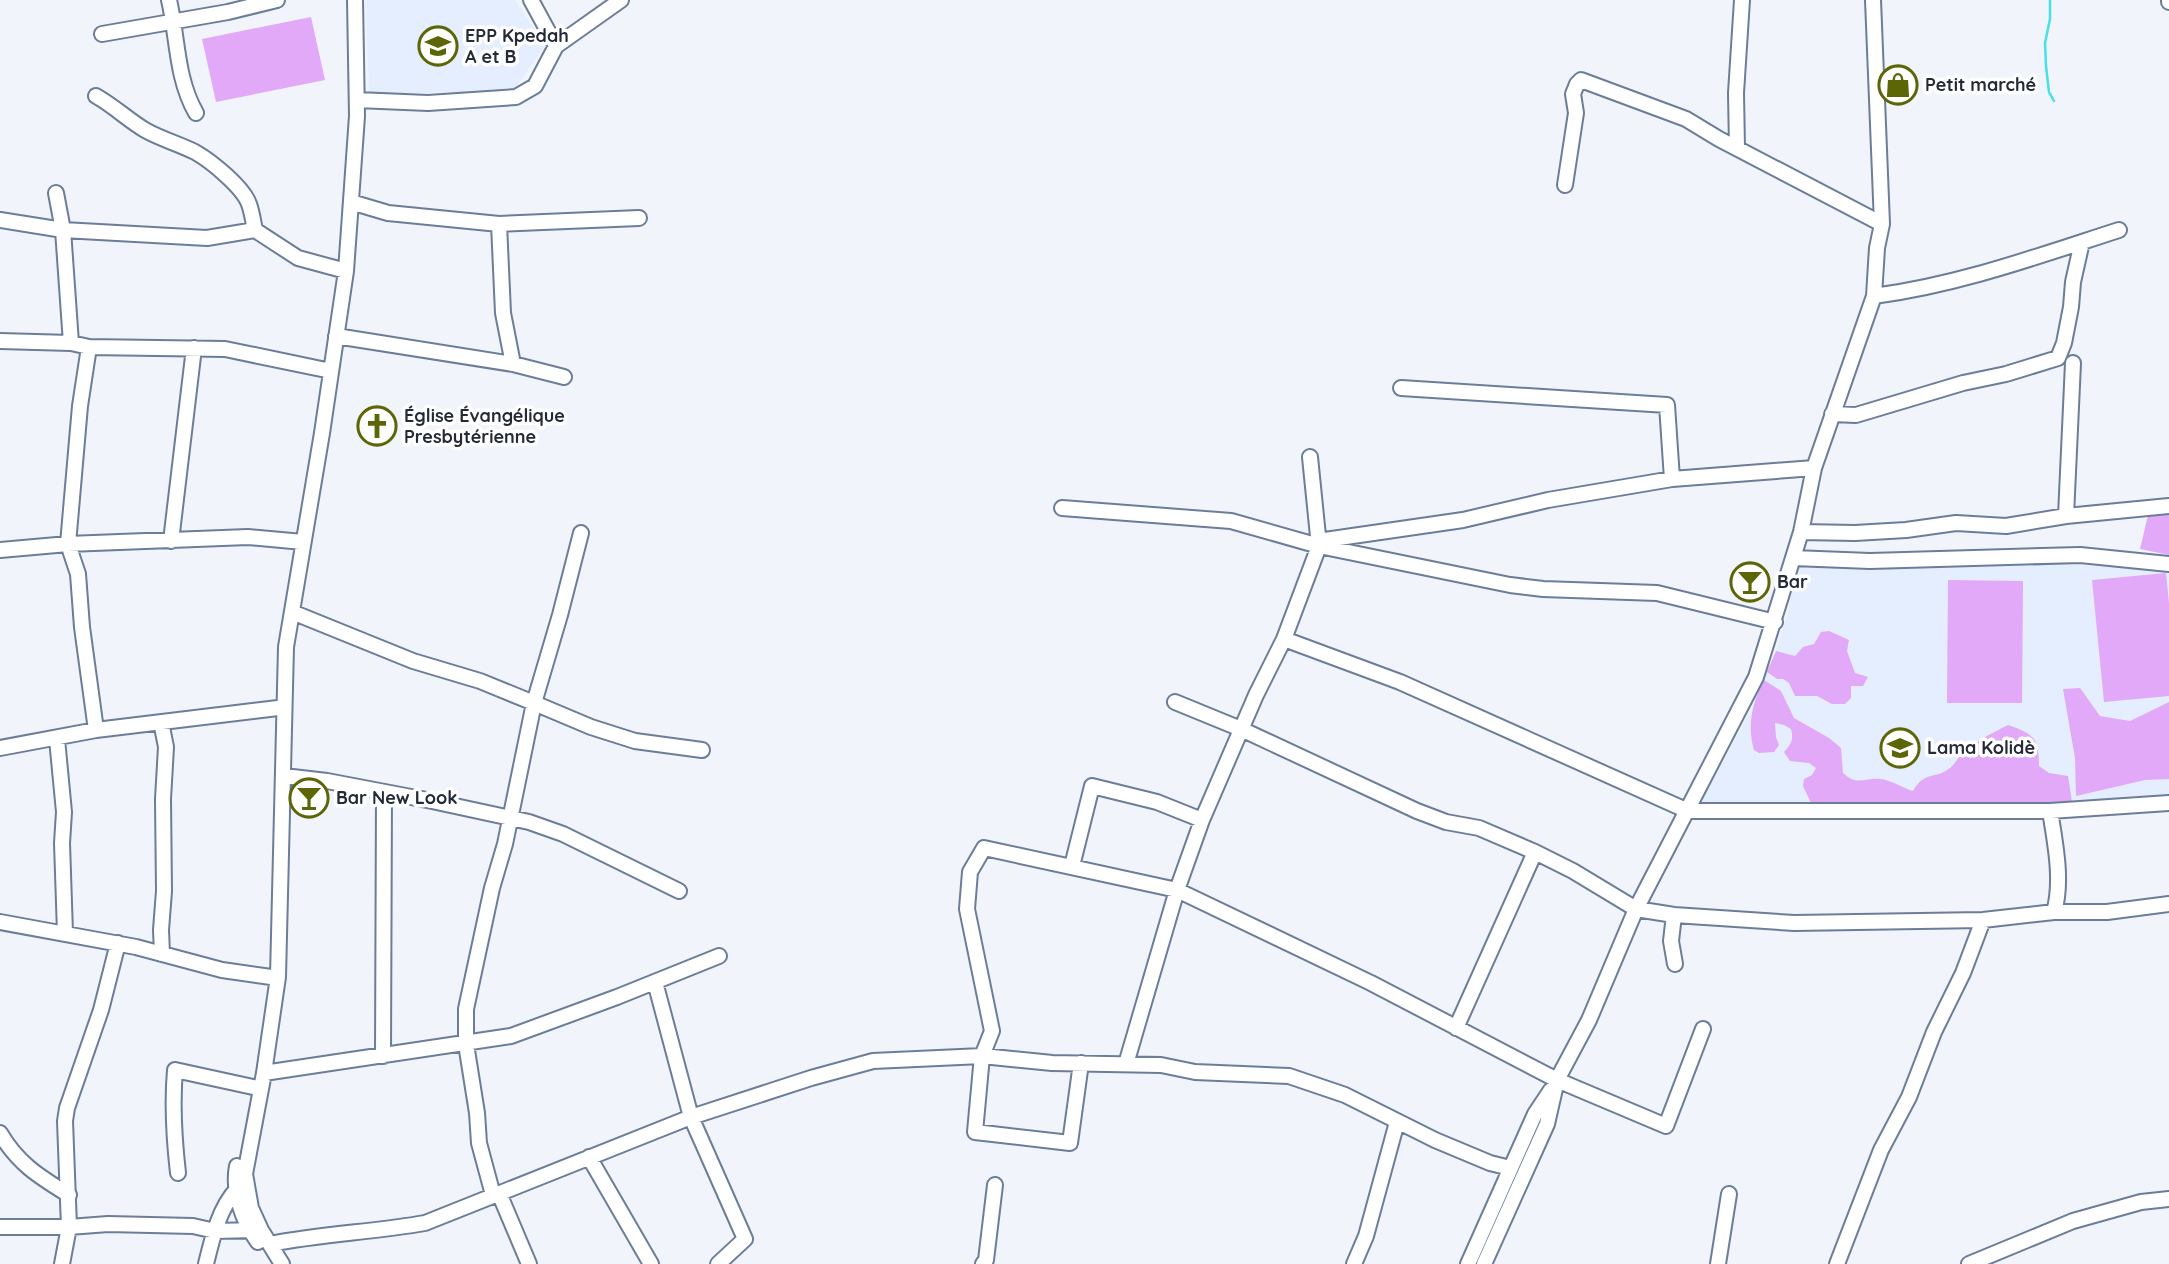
<svg xmlns="http://www.w3.org/2000/svg" width="2169" height="1264" font-family="Quicksand,sans-serif">
<style>
.built{fill:#e5eefe}
.green{fill:#e1a9f7}
.lines{fill:none;stroke-linecap:round;stroke-linejoin:round}
.stream{stroke:#46dfea;stroke-width:2.5}
.minor-casing{stroke:#6b7d99;stroke-width:18}
.minor{stroke:#fff;stroke-width:14}
.labels{text-anchor:middle;stroke-width:7;stroke-linejoin:round;paint-order:stroke}
.poi-label{font-size:18px;font-weight:bold;fill:#242b37;stroke:#fff;text-anchor:start}
</style>
<rect width="100%" height="100%" fill="#f1f5fb"/>
<path class="built" d="M366,0H515L545,46L513,91L369,94Z
M2041,562L2092,566L2169,568V797L2072,802L1871,807L1700,802L1751,711L1776,651L1788,612L1797,567Z"/>
<path class="green" d="M311,17L325,80L216,102L202,39Z
M2169,511V555L2140,549L2148,515Z
M2166,573L2169,603V696L2104,702L2092,580Z
M1948,580L2023,581L2022,703H1947Z
M1829,631L1849,640L1847,651L1855,673L1868,677L1863,686H1851V698L1845,704H1832L1817,696H1795L1789,683L1783,679H1777L1767,672L1776,651L1795,656L1803,647L1814,644L1821,632Z
M1764,680L1781,691L1794,718L1829,738L1841,748L1843,773C1858,787 1864,777 1881,779C1891,780 1903,788 1913,791C1925,770 1935,780 1950,768C1954,765 1957,759 1961,755C1973,743 1992,733 2008,725C2034,734 2039,738 2039,766L2049,773L2068,776L2072,802L1871,807L1812,805L1803,786L1804,779L1812,775L1816,768L1809,763L1790,761L1784,752C1791,744 1794,740 1791,729L1784,725L1775,723L1776,737L1779,745L1774,752L1759,753L1754,750C1747,727 1752,702 1764,680Z
M2080,688L2100,716L2130,721L2169,702V779L2145,780L2076,796L2075,758L2063,689Z"/>
<g class="lines">
<path class="stream" d="M2050,0V19L2045,43L2046,66L2049,92L2054,101"/>
<g class="minor-casing">
<path id="minor" d="M169,0C178,39 176,78 196,113
M531,0L556,46
M2169,0V2
M102,34L228,12L277,0
M96,96C114,106 128,120 145,130C161,139 179,144 195,152C211,161 243,187 249,204C252,212 253,221 255,230
M357,100L428,103L516,97L535,86L556,46L621,0
M1737,148L1736,93L1742,0
M1565,185L1576,113L1573,94L1577,84L1581,80L1686,119L1719,139L1882,224
M56,193L63,230L71,343
M351,202L388,213L499,224L639,218
M0,220L63,230L207,238L255,230L298,258L346,271
M499,224L503,313L513,364
M1874,296C1958,285 2038,256 2119,230
M336,336L513,364L564,377
M0,341L71,343L89,347L225,349L331,371
M89,347L80,406L68,544L78,574L82,627L96,730
M1401,388L1667,405L1672,479
M1832,414L1856,415L1963,383L2006,374L2058,358L2064,343L2071,307L2073,282L2082,242
M1062,508L1231,521L1319,546L1510,585L1543,589L1657,593L1775,622
M2066,516L2073,363
M1801,532L1855,533L1906,530L1956,523L2006,526L2066,516L2169,506
M581,533L560,615L534,703L591,727L635,741L702,750
M171,541L194,348
M1318,541L1463,520L1548,500L1672,479L1814,468
M0,550L68,544L248,537L303,542
M1793,558L1870,561L2080,555L2169,564
M292,612L413,661L480,681L534,703L505,844L492,888L466,1009V1044L477,1113L479,1143L493,1195
M1284,639L1400,682L1688,811H2050L2169,803
M1175,702L1241,729L1417,811L1446,822L1479,828L1535,852L1573,871L1636,909L1674,915L1794,923L1983,920L2054,912H2107L2169,904
M161,722L166,747L163,799L164,891L161,930L162,954
M57,739L64,812L62,843L65,933
M0,748L96,730L278,708
M284,776L327,781L432,801L529,822L563,834L679,891
M2050,811C2055,842 2063,881 2054,912
M1072,866L1092,786L1157,802L1202,820
M1674,915L1671,941L1675,964
M0,922L136,947L222,970L271,977
M655,982L691,1117L745,1239L718,1264
M1456,1028L1535,852
M383,1056L384,792
M1081,1063L1070,1143L975,1132L982,1056L992,1031L967,909L970,872L984,848L1177,890L1371,983L1557,1080L1666,1126L1703,1029
M1126,1064L1177,890L1202,820L1256,695L1284,639L1319,546L1310,457
M264,1073L511,1036L617,997L719,956
M0,1133C18,1164 40,1177 69,1195
M589,1157L651,1264
M237,1166C232,1192 243,1222 258,1242
M178,1173C174,1138 172,1104 175,1070L253,1087
M499,1193L529,1264
M0,1227H69L108,1224L193,1226L215,1231L257,1230
M270,1244C321,1234 374,1232 425,1223L691,1117L811,1078L873,1061L982,1056L1052,1063L1161,1065L1195,1072L1289,1076L1345,1095L1435,1140L1490,1163L1510,1168
M62,1264L69,1227L65,1121L67,1108L101,1010L118,943
M206,1264C212,1239 219,1208 237,1189
M282,1264L261,1230L251,1208L245,1174L264,1073L278,977L286,647L322,433L346,271L357,116L355,0
M983,1264L986,1260L995,1185
M1354,1264L1366,1236L1397,1122
M1468,1264L1535,1114L1551,1090
M1484,1264L1547,1124L1557,1080L1589,1020L1636,909L1756,677L1801,532L1814,468L1874,296L1877,248L1882,224L1873,0
M1718,1264L1729,1194
M1837,1264L1881,1150L1909,1097L1934,1032L1963,973L1983,920
M1969,1264L2073,1221L2141,1202L2169,1199"/>
</g>
<use href="#minor" class="minor"/>
</g>
<defs>
<g id="school-ring" transform="scale(2.0125)"><circle r="9.5" fill="#fff" stroke="#5c6607" stroke-width="1.5"/><path d="M0-5L7-2L0 1L-7-2ZM-4 1L0 2.5L4 1V4Q0 6-4 4Z" fill="#5c6607"/></g>
<g id="shop-ring" transform="scale(2.0125)"><circle r="9.5" fill="#fff" stroke="#5c6607" stroke-width="1.5"/><path d="M-5-2.5h2.3a2.7 3.5 0 0 1 5.4 0H5L5.5 6h-11ZM-1.5-2.5h3a1.5 2.3 0 0 0-3 0Z" fill="#5c6607"/></g>
<g id="church-ring" transform="scale(2.0125)"><circle r="9.5" fill="#fff" stroke="#5c6607" stroke-width="1.5"/><path d="M-1.2-6h2.4v3.5h3.3v2.4h-3.3V6h-2.4V-.1h-3.3v-2.4h3.3Z" fill="#5c6607"/></g>
<g id="bar-ring" transform="scale(2.0125)"><circle r="9.5" fill="#fff" stroke="#5c6607" stroke-width="1.5"/><path d="M-6-5H6L.8 .8V4.5H3.5V6h-7V4.5H-.8V.8Z" fill="#5c6607"/></g>
</defs>
<g fill-rule="evenodd">
<use href="#school-ring" x="438" y="46"/>
<use href="#shop-ring" x="1898" y="85"/>
<use href="#church-ring" x="377" y="426"/>
<use href="#bar-ring" x="1750" y="582"/>
<use href="#school-ring" x="1900" y="748"/>
<use href="#bar-ring" x="309" y="798"/>
</g>
<g class="labels">
<g class="poi-label">
<text x="465" y="42">EPP Kpedah<tspan x="465" dy="21">A et B</tspan></text>
<text x="1925" y="91">Petit marché</text>
<text x="404" y="422">Église Évangélique<tspan x="404" dy="21">Presbytérienne</tspan></text>
<text x="1777" y="588">Bar</text>
<text x="1927" y="754">Lama Kolidè</text>
<text x="336" y="804">Bar New Look</text>
</g>
</g>
</svg>
